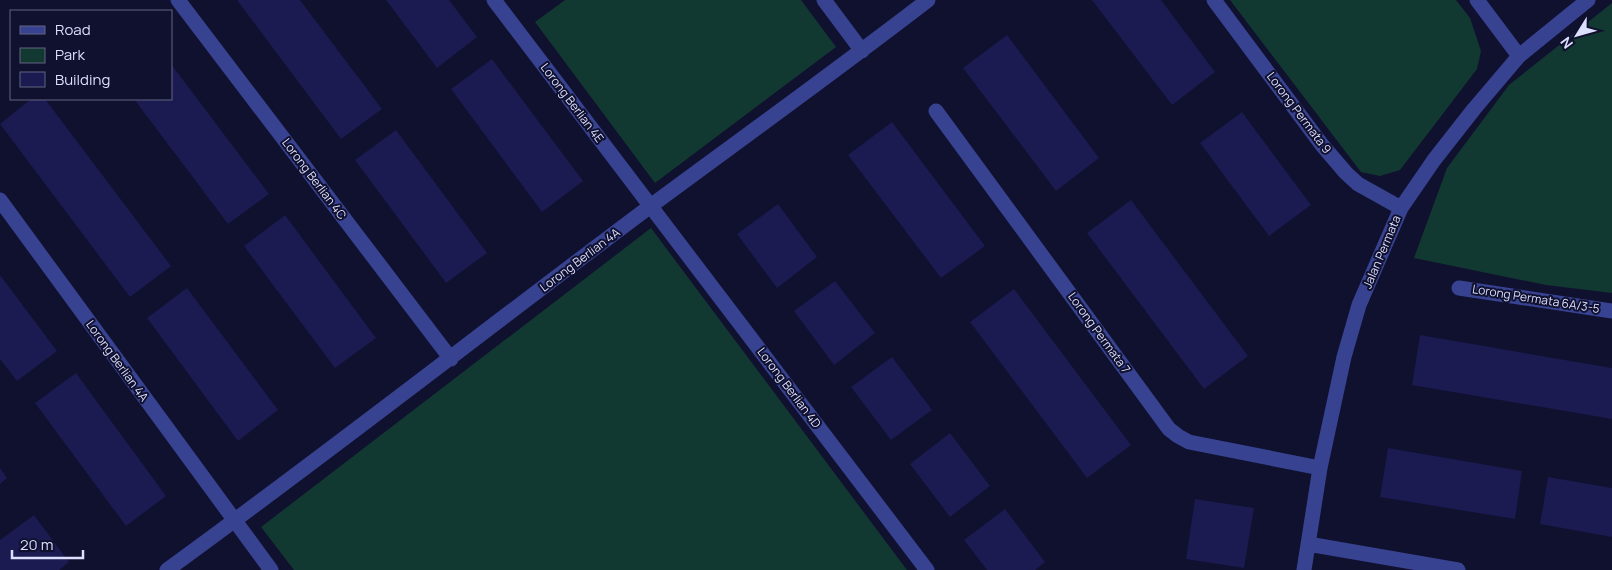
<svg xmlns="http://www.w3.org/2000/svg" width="1612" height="570" font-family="Manrope,sans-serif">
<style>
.green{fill:#123931}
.building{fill:#1b1a51}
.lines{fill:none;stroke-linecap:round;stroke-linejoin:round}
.minor{stroke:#374391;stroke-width:15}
.labels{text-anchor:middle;stroke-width:4;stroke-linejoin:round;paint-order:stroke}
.street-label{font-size:12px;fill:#dddfff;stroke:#10102f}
</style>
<rect width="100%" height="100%" fill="#10102f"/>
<path class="green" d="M565,0H801L836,47L655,183L535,22Z
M1230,0H1456L1470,18L1481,51L1477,69L1400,170L1380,176L1361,172Z
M1612,3V293L1546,285L1414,258L1447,168L1509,85Z
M651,228L907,570H294L261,527Z"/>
<path class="building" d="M237,0H300L382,109L341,139Z
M386,0H449L477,37L437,68Z
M1092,0H1161L1215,72L1172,105Z
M1007,35L1099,158L1056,191L963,68Z
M492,59L583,181L542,212L451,89Z
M171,64L269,194L228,224L134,99H171Z
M31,99H45L171,266L130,297L0,124Z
M1242,112L1311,205L1269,236L1200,143Z
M892,122L985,246L941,278L848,155Z
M396,130L487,253L446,283L355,160Z
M1131,200L1248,356L1204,389L1087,233Z
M778,204L817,257L777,288L737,234Z
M285,215L376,338L335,368L244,246Z
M0,275L57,351L17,381L0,359Z
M835,281L875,333L834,365L794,311Z
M187,288L278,410L238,441L147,318Z
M1014,289L1131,445L1087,478L970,322Z
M1420,335L1612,368V419L1412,385Z
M892,357L932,410L891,440L851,387Z
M76,373L166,496L126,526L35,403Z
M950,433L990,486L950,517L910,464Z
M1388,448L1522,471L1515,519L1380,497Z
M0,468L7,478L0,484Z
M1548,477L1612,488V537L1540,524Z
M1195,499L1254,508L1244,568L1186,559Z
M1005,509L1045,562L1035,570H987L964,540Z
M34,515L69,562L59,570H0V540Z"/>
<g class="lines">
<path class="minor" d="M178,0L451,359
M494,0L927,570
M824,0L862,51
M1214,0L1322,145L1346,173L1358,184L1401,208
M1477,0L1519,56
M936,111L1169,429L1178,436L1189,442L1320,468
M0,200L271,570
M1459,288L1612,311
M1308,544L1458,570
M167,570C331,451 490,326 652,205C744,137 837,70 928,0
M1304,570L1320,468L1344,357L1359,305L1401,208L1434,160L1474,109L1519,56L1588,0"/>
</g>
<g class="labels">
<g class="street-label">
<text transform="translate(572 103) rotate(53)" y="4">Lorong Berlian 4E</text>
<text transform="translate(1299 113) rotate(53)" y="4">Lorong Permata 9</text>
<text transform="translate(314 179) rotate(53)" y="4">Lorong Berlian 4C</text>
<text transform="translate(1382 252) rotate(-67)" y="4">Jalan Permata</text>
<text transform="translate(580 260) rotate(-37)" y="4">Lorong Berlian 4A</text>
<text transform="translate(1536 299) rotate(9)" y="4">Lorong Permata 6A/3-5</text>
<text transform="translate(1099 333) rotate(54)" y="4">Lorong Permata 7</text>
<text transform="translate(117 361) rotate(54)" y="4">Lorong Berlian 4A</text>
<text transform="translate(789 388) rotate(53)" y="4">Lorong Berlian 4D</text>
</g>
</g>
<rect x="10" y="10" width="162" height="90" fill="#10102f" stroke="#626382"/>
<rect x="20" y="26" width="25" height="8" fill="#374391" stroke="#626382"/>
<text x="55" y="35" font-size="15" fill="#dddfff">Road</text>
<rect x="20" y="48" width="25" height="15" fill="#123931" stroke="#626382"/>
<text x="55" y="60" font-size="15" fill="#dddfff">Park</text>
<rect x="20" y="72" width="25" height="15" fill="#1b1a51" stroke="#626382"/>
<text x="55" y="85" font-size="15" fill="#dddfff">Building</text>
<g transform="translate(1577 35) rotate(233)" stroke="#10102f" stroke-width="4" paint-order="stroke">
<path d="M0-4L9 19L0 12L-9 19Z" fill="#dddfff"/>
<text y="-8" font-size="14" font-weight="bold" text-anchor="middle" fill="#dddfff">N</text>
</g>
<path d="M12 550v8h71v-8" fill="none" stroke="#dddfff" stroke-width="2.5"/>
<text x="20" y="550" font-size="15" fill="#dddfff" stroke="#10102f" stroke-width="4" paint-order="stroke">20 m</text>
</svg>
